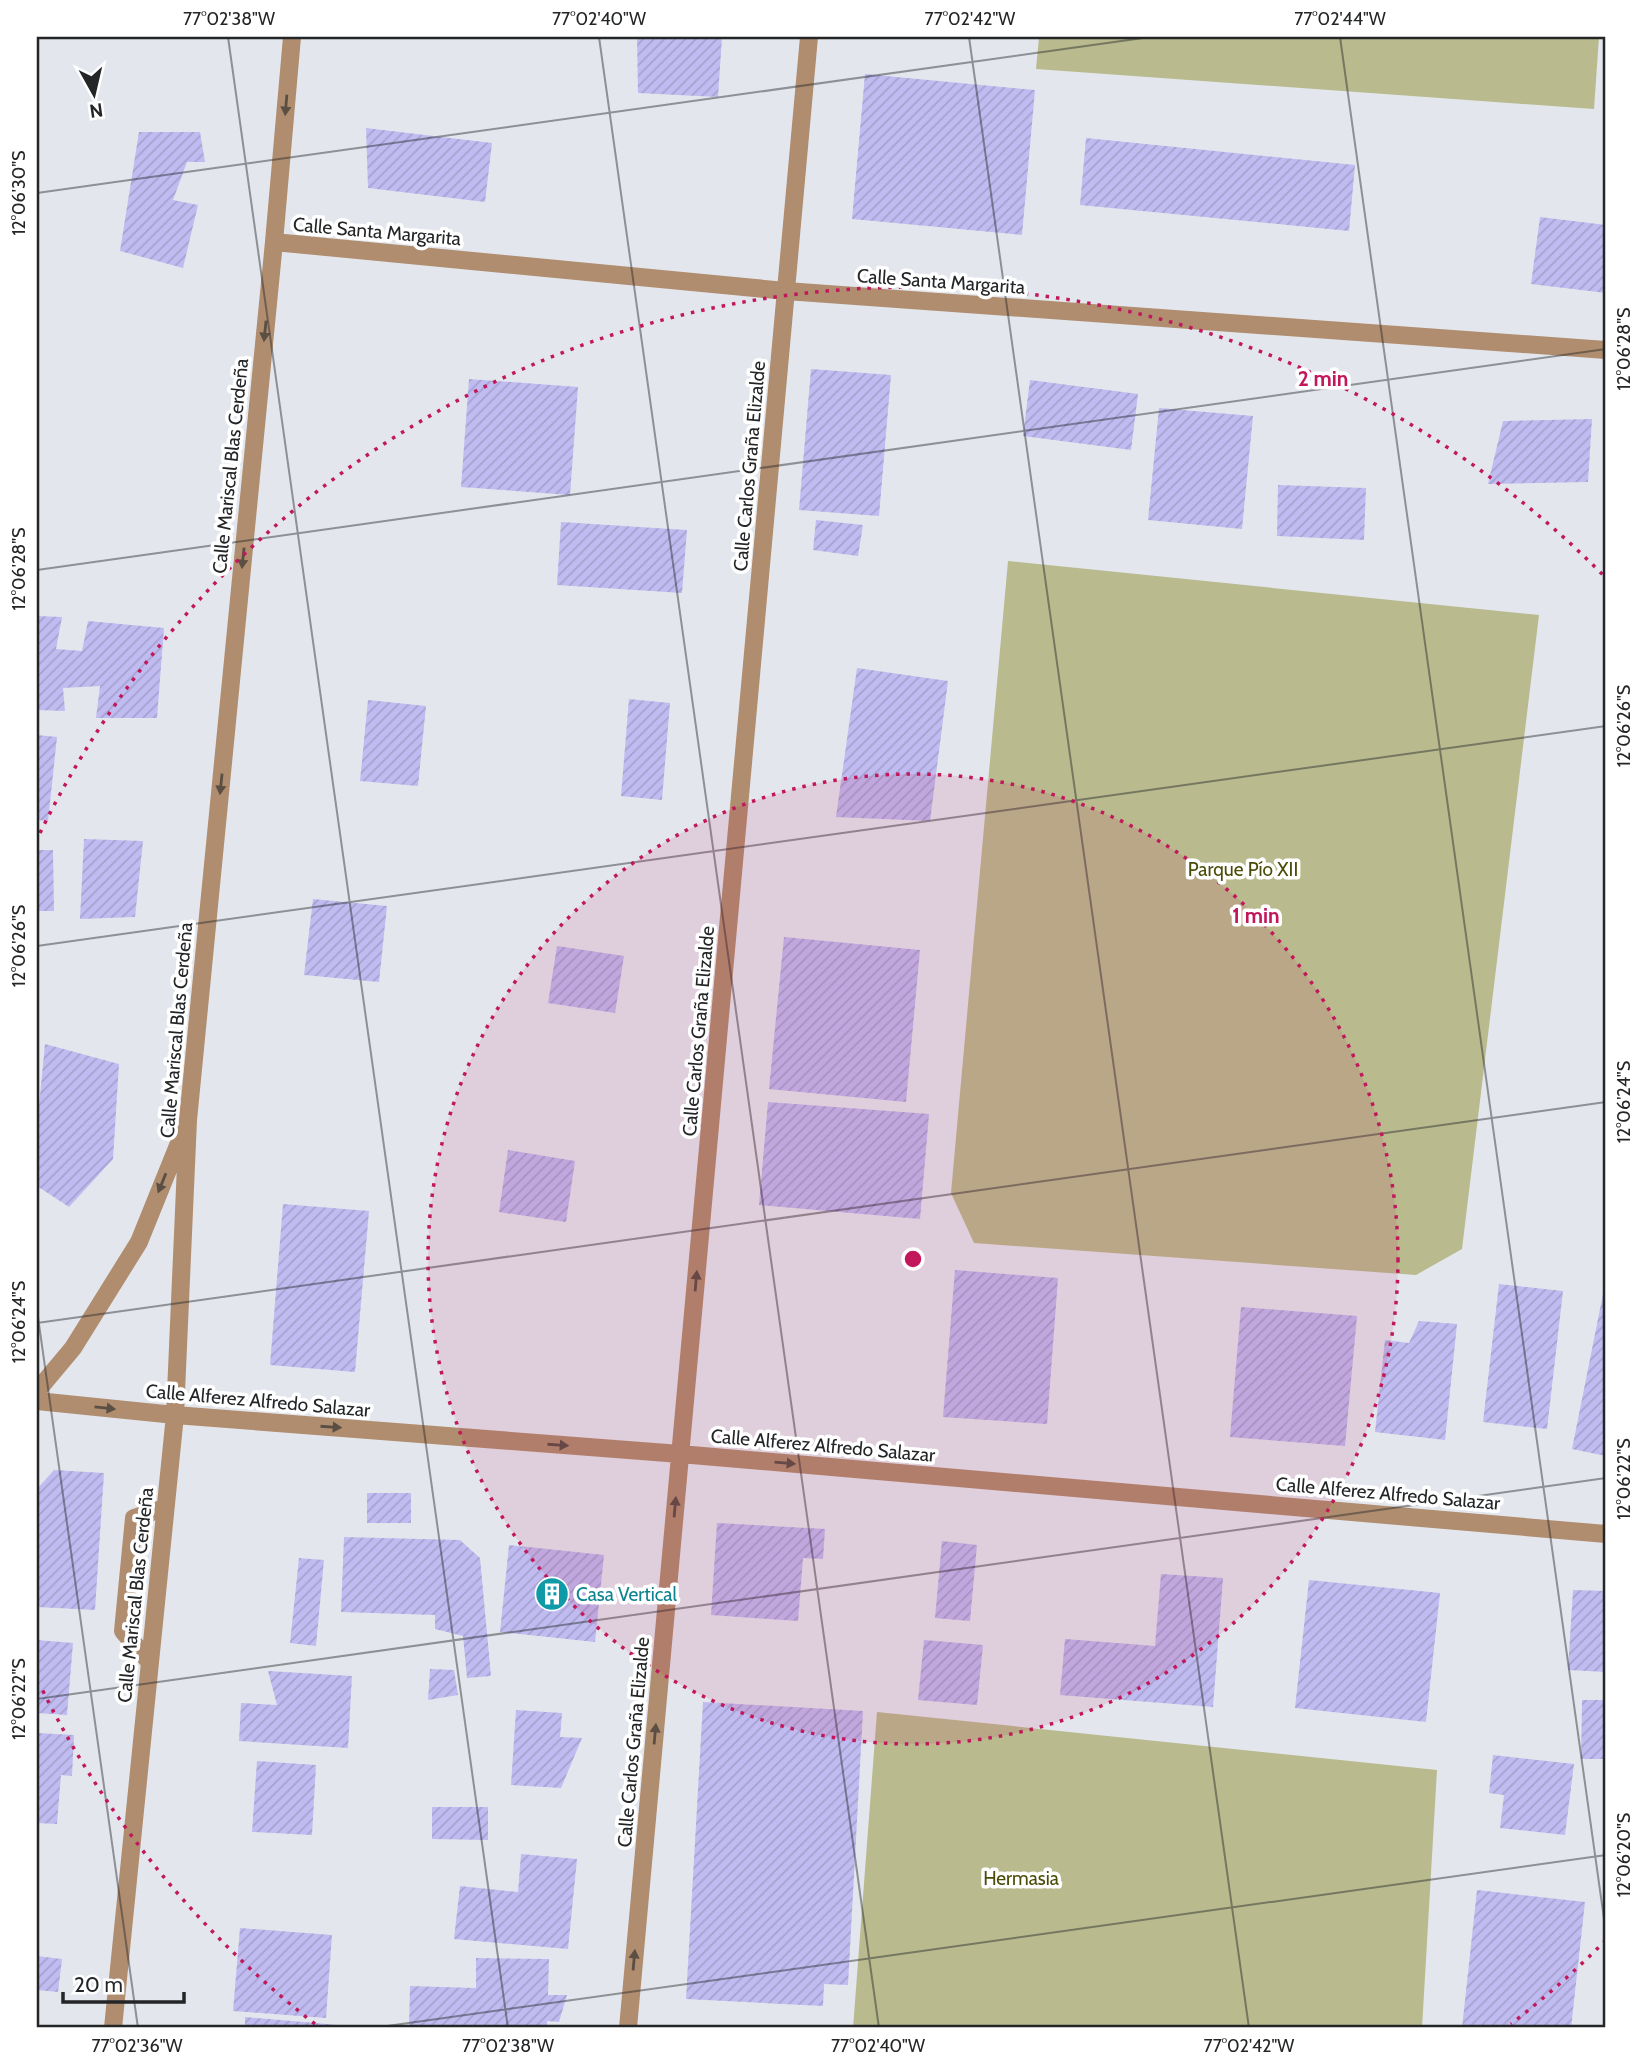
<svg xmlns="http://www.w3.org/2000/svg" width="1643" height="2065" font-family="Cabin,sans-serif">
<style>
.green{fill:#b9bb8f}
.building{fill:url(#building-hatch)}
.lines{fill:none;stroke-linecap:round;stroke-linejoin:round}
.service{stroke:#b08d6f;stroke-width:18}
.minor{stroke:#b08d6f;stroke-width:18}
.oneway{fill:#5b4f44}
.ticks{fill:none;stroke:#232527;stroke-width:2;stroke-opacity:0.45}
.ring{fill:none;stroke:#c2185b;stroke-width:3.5;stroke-dasharray:3.5 7}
.labels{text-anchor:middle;stroke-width:7;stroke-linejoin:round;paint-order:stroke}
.street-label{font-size:19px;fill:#232527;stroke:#fff}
.park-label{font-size:19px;fill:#4b4c08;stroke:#fff}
.culture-label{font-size:19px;fill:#0d838f;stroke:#fff;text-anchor:start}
.centre{fill:#c2185b;stroke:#fff;stroke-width:3.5}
.ring-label{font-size:21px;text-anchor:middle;font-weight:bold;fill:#c2185b;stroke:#fff;stroke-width:7;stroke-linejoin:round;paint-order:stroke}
.neatline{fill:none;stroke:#232527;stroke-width:2.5}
.ticks-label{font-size:18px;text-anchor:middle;fill:#232527}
</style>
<defs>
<pattern id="building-hatch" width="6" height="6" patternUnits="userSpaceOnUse" patternTransform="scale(1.75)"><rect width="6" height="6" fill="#c0bcf1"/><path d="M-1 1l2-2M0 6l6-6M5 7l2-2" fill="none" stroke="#a5a1cf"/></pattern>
</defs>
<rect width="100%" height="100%" fill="#e3e7ed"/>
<path class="green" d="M1039,37H1599L1594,109L1036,69Z
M1008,561L1539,615L1462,1249L1416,1275L974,1243L951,1193Z
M877,1712L1437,1770L1422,2028H853Z"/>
<path class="building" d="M637,37H722L718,97L638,93Z
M865,74L1035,90L1022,235L852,219Z
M366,128L492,143L485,202L368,188Z
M139,132H200L205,162H187L173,200L198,205L183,268L120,251Z
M1086,138L1355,165L1349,231L1080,205Z
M1540,217L1606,225V293L1531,284Z
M811,369L891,375L879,516L799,510Z
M469,379L578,387L570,495L461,487Z
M1030,380L1138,394L1131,450L1023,436Z
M1159,408L1253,416L1242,529L1148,520Z
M1592,419L1588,482L1488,484L1503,421Z
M1278,485L1366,488L1364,540L1277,536Z
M816,520L863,525L858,556L813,550Z
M561,522L687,530L682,593L557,585Z
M37,616L62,617L56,649L82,651L88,621L164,628L157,718H96L100,686L63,688L65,711L37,710Z
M857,668L948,681L930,821L836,817Z
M629,699L670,703L662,800L621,796Z
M368,700L426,706L418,786L360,781Z
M37,735L57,737L48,821L37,820Z
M84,839L143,841L135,917L80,919Z
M37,850H53L54,911H37Z
M313,899L387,906L379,982L304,975Z
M784,937L920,950L906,1102L769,1089Z
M557,946L624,956L615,1013L548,1003Z
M45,1044L119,1064L113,1159L69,1207L37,1186V1127Z
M768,1102L929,1114L920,1219L759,1205Z
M508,1150L575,1161L566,1222L499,1212Z
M283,1204L369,1211L355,1372L270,1365Z
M955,1270L1058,1278L1047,1424L943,1417Z
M1499,1284L1563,1291L1547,1429L1483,1422Z
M1605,1284H1606V1456L1572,1449Z
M1241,1307L1357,1316L1345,1446L1230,1437Z
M1419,1321L1457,1324L1445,1440L1375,1432L1385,1340L1409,1343Z
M54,1470L104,1473L95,1610L37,1607V1489Z
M367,1493H411V1523H367Z
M717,1523L825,1529L823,1559L803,1558L798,1621L711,1615Z
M344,1537L460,1540L480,1558L491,1676L467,1678L463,1636L435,1629V1615L341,1612Z
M942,1541L977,1545L970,1621L935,1618Z
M509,1545L604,1555L595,1642L500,1632Z
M299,1558L324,1560L316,1646L290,1643Z
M1161,1574L1223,1578L1213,1707L1060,1695L1065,1639L1155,1646Z
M1309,1580L1440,1593L1426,1722L1295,1708Z
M1573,1590L1606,1591V1672L1568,1670Z
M37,1640L73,1643L67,1715L37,1713Z
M924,1640L983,1645L977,1705L918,1700Z
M430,1669L454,1670L458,1695L428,1700Z
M268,1671L352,1676L348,1748L239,1741L241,1703L277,1705Z
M1582,1700H1606V1759H1581Z
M703,1702L863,1711L848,1985L824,1984L823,2006L686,1999Z
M516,1710L562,1713L560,1737L582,1738L561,1788L511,1785Z
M37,1733L74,1735L72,1776L61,1775L57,1824L37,1823Z
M1493,1755L1574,1764L1565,1835L1500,1828L1504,1795L1489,1793Z
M257,1761L316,1765L312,1835L252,1832Z
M432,1807H488V1840L432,1839Z
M521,1854L577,1859L568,1949L454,1939L460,1886L518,1892Z
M1477,1890L1585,1902L1571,2028H1462Z
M240,1928L332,1935L326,2018L233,2011Z
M37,1956L62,1959L58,1992L37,1990Z
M476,1958L549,1959L548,1995H567L559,2022L547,2021V2028H409L410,1986L476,1988Z
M245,2017L350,2026V2028H245Z"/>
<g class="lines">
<path class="service" d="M149,1661L123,1631L134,1518L164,1508"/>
<path class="minor" d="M274,242L786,291L1606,350
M37,1391L73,1348L139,1242L183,1133
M37,1401L175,1415L680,1454L1606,1534
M113,2028L175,1415L188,1120L274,242L292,37
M628,2028L809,37"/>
</g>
<defs><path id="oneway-solid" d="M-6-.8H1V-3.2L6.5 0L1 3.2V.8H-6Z" transform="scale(1.75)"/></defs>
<g class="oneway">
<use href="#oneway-solid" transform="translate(286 105) rotate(95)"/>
<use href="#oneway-solid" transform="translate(265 331) rotate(96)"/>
<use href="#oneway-solid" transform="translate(243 558) rotate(96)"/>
<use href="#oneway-solid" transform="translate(221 784) rotate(96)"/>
<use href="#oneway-solid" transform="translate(162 1183) rotate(112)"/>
<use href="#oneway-solid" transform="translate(696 1281) rotate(-85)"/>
<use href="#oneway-solid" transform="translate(105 1408) rotate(6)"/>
<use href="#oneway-solid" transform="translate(331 1427) rotate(4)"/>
<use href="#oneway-solid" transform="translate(558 1445) rotate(4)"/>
<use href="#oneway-solid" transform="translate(785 1463) rotate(5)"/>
<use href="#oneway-solid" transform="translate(675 1507) rotate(-85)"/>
<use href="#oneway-solid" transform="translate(655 1734) rotate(-85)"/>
<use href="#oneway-solid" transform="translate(634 1960) rotate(-85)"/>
</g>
<path class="ticks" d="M228,37L508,2028M599,37L879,2028M969,37L1249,2028M1340,37L1606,1933M37,193L1150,37M37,570L1606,349M37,946L1606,726M37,1310L138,2028M37,1323L1606,1102M37,1699L1606,1478M373,2028L1606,1855"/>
<circle cx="913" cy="1259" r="485" fill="#c2185b" fill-opacity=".12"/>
<g class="ring">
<circle cx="913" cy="1259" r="485"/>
<path d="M1606 1940A971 971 0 0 1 1511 2024M315 2024A971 971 0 0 1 40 1685M40 833A971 971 0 0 1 1606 578"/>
</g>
<defs>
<g id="building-disc" transform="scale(1.75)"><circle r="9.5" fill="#0f9aa8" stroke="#fff"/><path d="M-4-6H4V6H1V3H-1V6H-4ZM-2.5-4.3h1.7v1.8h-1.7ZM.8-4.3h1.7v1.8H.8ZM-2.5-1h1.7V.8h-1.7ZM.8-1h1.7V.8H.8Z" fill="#fff"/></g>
</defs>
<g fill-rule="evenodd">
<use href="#building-disc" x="552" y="1594"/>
</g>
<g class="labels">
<g class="street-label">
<text transform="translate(377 231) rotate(5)" y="7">Calle Santa Margarita</text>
<text transform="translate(941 281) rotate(4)" y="7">Calle Santa Margarita</text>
<text transform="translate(230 466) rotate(-84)" y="7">Calle Mariscal Blas Cerdeña</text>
<text transform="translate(749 466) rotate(-85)" y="7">Calle Carlos Graña Elizalde</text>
<text transform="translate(176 1030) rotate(-85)" y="7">Calle Mariscal Blas Cerdeña</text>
<text transform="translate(698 1031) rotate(-85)" y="7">Calle Carlos Graña Elizalde</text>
<text transform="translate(258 1400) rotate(5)" y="7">Calle Alferez Alfredo Salazar</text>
<text transform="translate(823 1445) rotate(5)" y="7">Calle Alferez Alfredo Salazar</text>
<text transform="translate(1388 1493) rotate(5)" y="7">Calle Alferez Alfredo Salazar</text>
<text transform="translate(135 1595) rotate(-84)" y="7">Calle Mariscal Blas Cerdeña</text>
<text transform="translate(633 1742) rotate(-85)" y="7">Calle Carlos Graña Elizalde</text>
</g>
<g class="park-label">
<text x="1243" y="876">Parque Pío XII</text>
<text x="1021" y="1885">Hermasia</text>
</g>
<g class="culture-label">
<text x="576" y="1601">Casa Vertical</text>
</g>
</g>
<circle cx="913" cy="1259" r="10" class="centre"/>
<g class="ring-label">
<text x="1323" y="386">2 min</text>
<text x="1256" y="923">1 min</text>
</g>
<rect width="1643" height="2065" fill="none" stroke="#ffffff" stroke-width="77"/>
<g transform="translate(94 94) rotate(172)" stroke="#ffffff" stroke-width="5" paint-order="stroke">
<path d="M0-5L12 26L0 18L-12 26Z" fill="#232527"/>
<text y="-10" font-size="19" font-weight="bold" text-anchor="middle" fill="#232527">N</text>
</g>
<path d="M63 1992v10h121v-10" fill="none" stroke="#232527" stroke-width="3.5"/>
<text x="74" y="1992" font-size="21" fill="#232527" stroke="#ffffff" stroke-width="5" paint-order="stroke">20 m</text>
<rect x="38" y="38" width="1566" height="1988" class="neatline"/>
<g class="ticks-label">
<text x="229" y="25">77°02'38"W</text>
<text x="599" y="25">77°02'40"W</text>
<text x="970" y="25">77°02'42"W</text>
<text x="1340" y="25">77°02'44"W</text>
<text transform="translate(19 193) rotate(-90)" y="6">12°06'30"S</text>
<text transform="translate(1624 349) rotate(-90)" y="6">12°06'28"S</text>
<text transform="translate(19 569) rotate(-90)" y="6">12°06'28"S</text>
<text transform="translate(1624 726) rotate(-90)" y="6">12°06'26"S</text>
<text transform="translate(19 946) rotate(-90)" y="6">12°06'26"S</text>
<text transform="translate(1624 1102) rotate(-90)" y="6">12°06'24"S</text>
<text transform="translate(19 1322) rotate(-90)" y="6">12°06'24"S</text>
<text transform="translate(1624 1479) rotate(-90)" y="6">12°06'22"S</text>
<text transform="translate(19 1699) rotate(-90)" y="6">12°06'22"S</text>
<text transform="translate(1624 1855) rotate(-90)" y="6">12°06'20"S</text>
<text x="137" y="2052">77°02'36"W</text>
<text x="508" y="2052">77°02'38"W</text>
<text x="878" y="2052">77°02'40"W</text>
<text x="1249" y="2052">77°02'42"W</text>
</g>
</svg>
